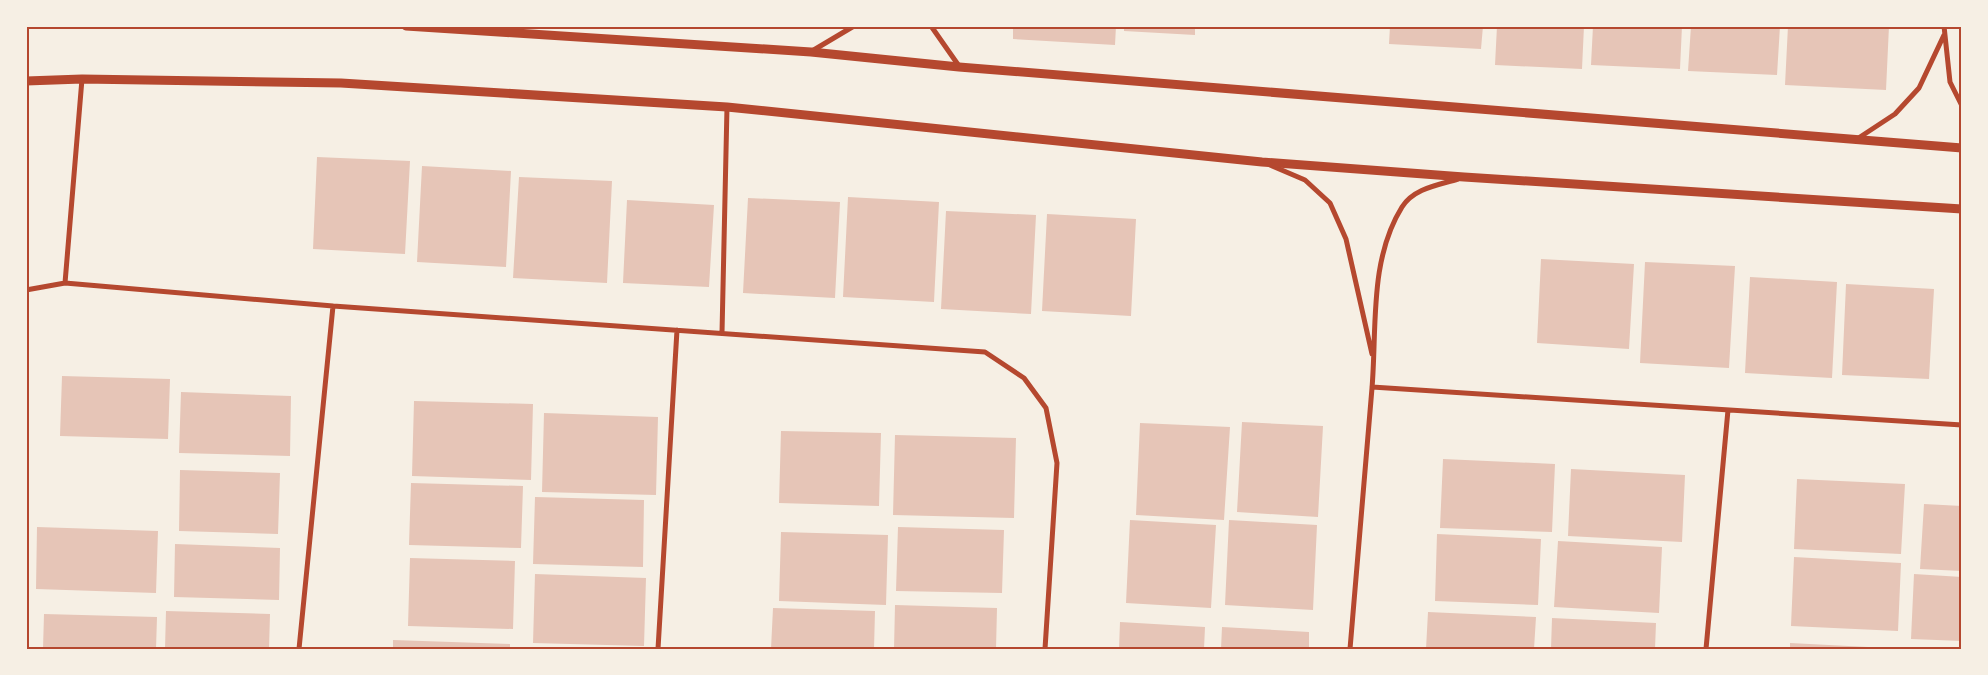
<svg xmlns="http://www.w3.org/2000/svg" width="1988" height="675" font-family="Jost,sans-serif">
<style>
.building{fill:#e6c5b7}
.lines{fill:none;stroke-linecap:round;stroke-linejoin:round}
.minor{stroke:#b5482f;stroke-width:5}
.tertiary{stroke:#b5482f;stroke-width:9}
.neatline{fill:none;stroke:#b5482f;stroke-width:2}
</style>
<rect width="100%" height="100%" fill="#f6efe4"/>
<path class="building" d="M1013,26H1116L1115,45L1013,39Z
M1124,26H1195V35L1124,31Z
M1390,26H1483L1481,49L1389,44Z
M1497,26H1584L1582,69L1495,65Z
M1593,26H1682L1680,69L1591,65Z
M1691,26H1780L1777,75L1688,71Z
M1788,26H1889L1886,90L1785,85Z
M317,157L410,161L405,254L313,249Z
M422,166L511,171L506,267L417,262Z
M519,177L612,181L607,283L513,278Z
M848,197L939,202L934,302L843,297Z
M748,198L840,202L835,298L743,293Z
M627,200L714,205L709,287L623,283Z
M946,211L1036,215L1031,314L941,309Z
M1047,214L1136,219L1131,316L1042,311Z
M1541,259L1634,264L1629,349L1537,343Z
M1645,262L1735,266L1729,368L1640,363Z
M1750,277L1837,282L1832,378L1745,373Z
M1846,284L1934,289L1929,379L1842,375Z
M62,376L170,379L168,439L60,436Z
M181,392L291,396L290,456L179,453Z
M414,401L533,404L531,480L412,476Z
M544,413L658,417L656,495L542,492Z
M1242,422L1323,426L1318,517L1237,512Z
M1140,423L1230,427L1224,520L1136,515Z
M781,431L881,433L879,506L779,503Z
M895,435L1016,438L1014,518L893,515Z
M1443,459L1555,464L1552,532L1440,528Z
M1571,469L1685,475L1682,542L1568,536Z
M180,470L280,473L278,534L179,531Z
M1797,479L1905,484L1901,554L1794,549Z
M411,483L523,486L521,548L409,545Z
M535,497L644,500L643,567L533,564Z
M1924,504L1962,506V571L1920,569Z
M1130,520L1216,525L1211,608L1126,603Z
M1229,520L1317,525L1313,610L1225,605Z
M37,527L158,531L156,593L36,589Z
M898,527L1004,530L1002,593L896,591Z
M781,532L888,535L886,605L779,601Z
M1437,534L1541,539L1538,605L1435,601Z
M1558,541L1662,547L1659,613L1554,607Z
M175,544L280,548L279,600L174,597Z
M1794,557L1901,563L1898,631L1791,626Z
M410,558L515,561L513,629L408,626Z
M535,574L646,578L644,646L533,643Z
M1914,574L1962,577V641L1911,639Z
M895,605L997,608L996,649H894Z
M773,608L875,611L874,649H771Z
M166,611L270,614L269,649H165Z
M1428,612L1536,617L1534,649H1426Z
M44,614L157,617L156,649H43Z
M1552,618L1656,623L1655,649H1551Z
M1120,622L1205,627L1204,649H1119Z
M1222,627L1309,632V649H1221Z
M393,640L510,644V649H393Z
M1790,643L1868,647L1867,649H1790Z"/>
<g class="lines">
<path class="minor" d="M931,26L959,66
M1944,26L1950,82L1962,106
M812,51L854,26
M1857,139L1895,114L1919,88L1944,35
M1270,165L1305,180L1330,203L1346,239L1372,354
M65,283L82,79
M26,290L65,283L333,306L985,352L1024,378L1046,408L1057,463L1045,649
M722,333L727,107
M1372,387L1962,425
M299,649L333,306
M658,649L677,330
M1350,649C1357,562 1365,475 1372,388C1377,328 1369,260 1402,207C1414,188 1439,185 1458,179
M1706,649L1728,410"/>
<path class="tertiary" d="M406,26L811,52L959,67L1962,148
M26,81L82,79L341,83L727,107L1262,162L1464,177L1962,209"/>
</g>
<rect width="1988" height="675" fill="none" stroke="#f6efe4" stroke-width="55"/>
<rect x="28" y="28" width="1932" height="620" class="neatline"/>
</svg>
